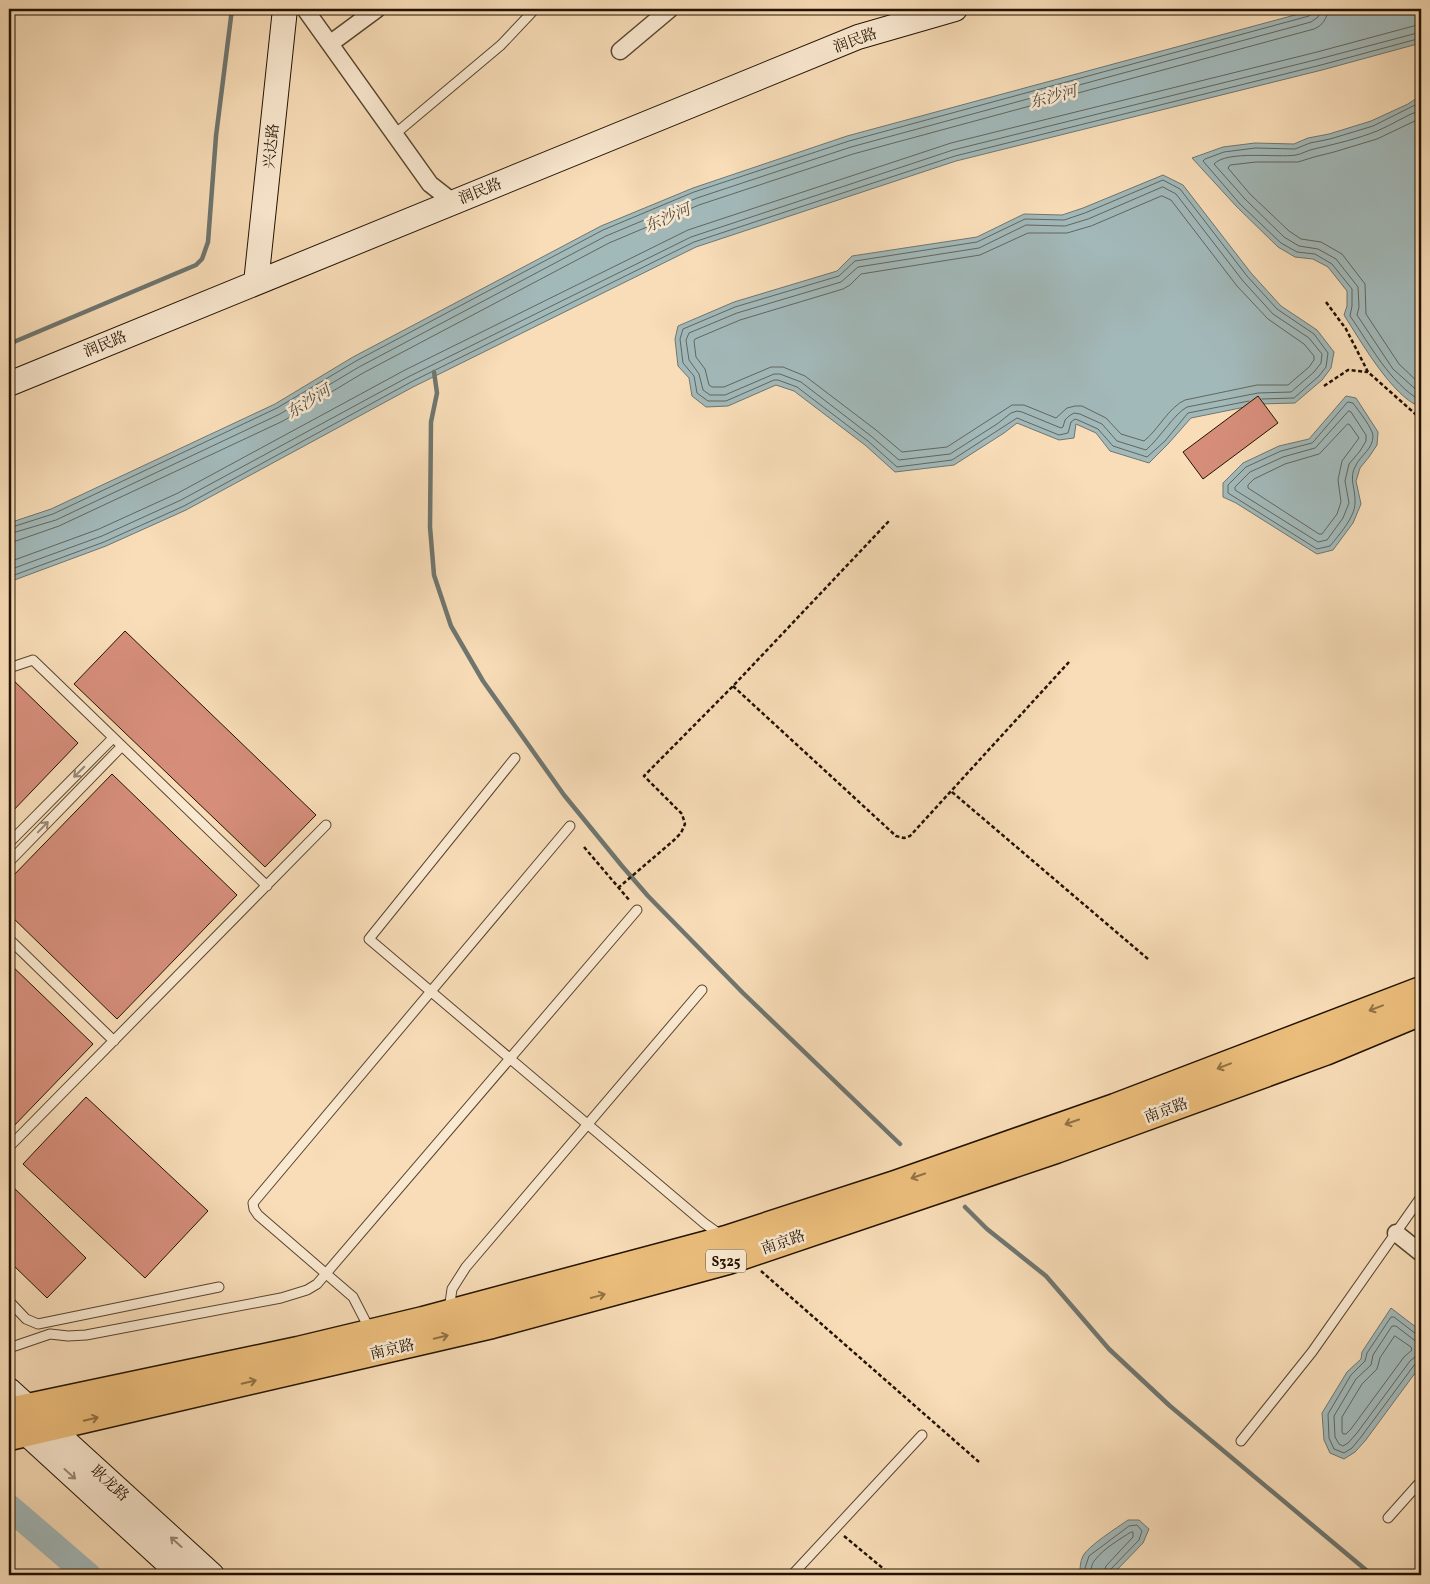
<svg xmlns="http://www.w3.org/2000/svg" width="1430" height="1584" font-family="Vollkorn,'Noto Serif SC',serif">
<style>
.water{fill:#a2b9ba;stroke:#6f7670}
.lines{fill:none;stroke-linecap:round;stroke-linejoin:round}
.shore{stroke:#62665d;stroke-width:1}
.stream{stroke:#6f7670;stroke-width:4.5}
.river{stroke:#a2b9ba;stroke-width:26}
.building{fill:#d68e7b;stroke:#221200}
.lane-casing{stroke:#58452e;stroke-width:11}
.street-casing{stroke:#58452e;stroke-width:19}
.secondary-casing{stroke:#221200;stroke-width:26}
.primary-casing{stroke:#221200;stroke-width:29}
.path{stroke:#221200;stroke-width:2.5;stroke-dasharray:4 2.5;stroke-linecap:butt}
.lane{stroke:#fae9d1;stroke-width:9}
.street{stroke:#fae9d1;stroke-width:16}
.secondary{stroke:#fae9d1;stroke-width:24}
.primary{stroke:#ecbe7c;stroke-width:26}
.oneway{stroke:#998873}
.oneway2{stroke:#917144}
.labels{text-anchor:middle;stroke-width:5;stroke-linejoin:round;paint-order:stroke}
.shield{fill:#fae9d1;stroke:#63523f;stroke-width:1}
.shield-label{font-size:14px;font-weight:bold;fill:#221200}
.street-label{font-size:15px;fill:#221200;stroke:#fae9d1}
.water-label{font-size:16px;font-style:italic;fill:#4f4c41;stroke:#fae9d1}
</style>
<rect width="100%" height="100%" fill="#f8ddb8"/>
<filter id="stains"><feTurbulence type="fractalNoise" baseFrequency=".004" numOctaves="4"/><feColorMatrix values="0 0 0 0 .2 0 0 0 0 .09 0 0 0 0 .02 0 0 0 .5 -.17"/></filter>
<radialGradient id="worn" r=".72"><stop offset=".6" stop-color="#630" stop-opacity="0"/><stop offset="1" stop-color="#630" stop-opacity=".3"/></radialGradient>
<path class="water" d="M1317,9H1421V43L1322,70L956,161L696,247L413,387L186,510L106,546L9,582V523L51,509L275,404L353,357L601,226L693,188L847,136Z
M1417,98L1421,99V407C1393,398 1360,340 1344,315L1347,306V291L1328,267L1313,259L1295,257L1278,247L1237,207L1192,158L1223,147L1255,143L1294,144L1308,138L1329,134L1371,121L1408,104Z
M1163,175L1183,185L1251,273L1281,306L1317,330L1334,352L1331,368L1322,380L1295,403L1260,404L1191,418L1168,444L1149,463L1110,451L1096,433L1076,424L1074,438L1059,440L1017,423L1004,433L954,465L895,472L865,445L794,391L776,385L728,406L706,407L692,396L689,378L678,366L675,339L678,326L734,302L837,271L852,256L977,237L1024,214L1062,215L1083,208Z
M1346,396L1356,398L1378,432L1377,445L1369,457L1360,468L1356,481L1361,504L1353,523L1333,550L1317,554L1236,503L1223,497V483L1243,463L1279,446L1309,439Z
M1391,1308L1421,1331V1365L1365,1441L1355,1452L1344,1459L1330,1453L1324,1440L1322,1413L1347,1372L1361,1359L1362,1352Z
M1128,1520H1139L1149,1529L1143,1543L1112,1575H1080C1080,1568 1080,1562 1083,1556C1088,1546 1118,1527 1128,1520Z"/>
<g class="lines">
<path class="shore" d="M1421,104H1417L1373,126L1330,139L1310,143L1295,149L1255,148L1224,152L1205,159L1203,161L1240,204L1281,243L1297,252L1315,254L1332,264L1352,289V306L1350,316C1371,346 1389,382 1421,401
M1421,110C1406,115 1392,125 1377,131C1357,139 1335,144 1314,149C1308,150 1302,154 1296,155C1277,158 1227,150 1214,164L1245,199L1284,237L1299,246L1318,249L1336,259L1358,287L1359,307L1357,315L1393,369L1421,394
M1421,118L1377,139L1334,152L1314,157L1298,162H1256L1230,165L1228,168L1250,194L1289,231L1301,239L1321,242L1342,254L1365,284L1366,314L1399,364L1421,385
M1163,187L1176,194L1243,281L1273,314L1309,338L1322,354L1321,363L1314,372L1291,392L1258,393L1187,407C1174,414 1160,438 1146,450L1117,441L1102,424L1080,414L1074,413L1069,416L1065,420L1063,427L1061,428L1022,412L1017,411L1011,413L997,424L950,454L899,460L871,436L801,382L780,374H774L725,395H710L703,390L699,374L689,360L686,340L689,333L737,313L841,282L858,267L979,248L1026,225L1065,226L1088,219Z
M1162,196L1171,200L1237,286L1268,319L1304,344L1314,356V360L1309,367L1288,385H1257L1185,400C1169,407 1158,430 1144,441L1121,434L1106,418L1082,406H1075L1067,408L1056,418L1024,405H1012L947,447L902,452L876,430L805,376L783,367H771L724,387H712L709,385L705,369L696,357L694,341L695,339L740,320L843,289L850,285L861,274L980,255L1028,233H1067L1091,226Z
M1249,401L1188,413L1165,441L1147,457L1113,446L1098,429L1078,420L1075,419L1071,422L1068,433L1059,435L1017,418L952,460L897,467L868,441L797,387L778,380H774L726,401H708L697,393L694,376L683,363L680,339L683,329L735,307L839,276L855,261L977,242L1025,219L1064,220L1085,213L1163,180L1180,189L1247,276L1277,309L1314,334L1328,353L1326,367L1319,376L1294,398L1262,399
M1348,402L1353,403C1358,410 1373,429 1373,436C1373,449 1361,455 1356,465C1348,478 1356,489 1355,503C1355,517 1339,535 1330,546L1317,549L1228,493V485L1246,467L1281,451L1312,443Z
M1349,411L1351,412L1366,435V441L1360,451L1349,464L1345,481L1349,503L1343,518L1327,540L1318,542L1235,490V487L1250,472L1283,457L1315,448Z
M1348,424L1350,425L1359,438L1342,461L1338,480L1341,502L1337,514L1322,534H1319L1248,488V485L1254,479L1285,464L1319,454Z
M9,528L53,514L277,408L356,361L603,230L694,192L849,141L1309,16L1313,13L1314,9
M9,534L56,520L280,414L359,367L606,236L697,198L851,147L1311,22L1318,17L1320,9
M9,542L16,541L59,526L283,421L363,373L609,243L699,205L853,154L1314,29C1323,25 1327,19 1328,9
M9,562L99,529L178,493L405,370L688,230L951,143L1317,52L1421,24
M9,570L102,536L181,500L408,377L691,237L953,150L1319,59L1421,32
M9,577L104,542L184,506L411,382L694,242L955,156L1321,65L1421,38
M1421,1335L1416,1334L1394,1317H1391L1367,1353L1365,1361L1351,1375L1328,1414L1329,1438L1334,1449L1344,1453L1352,1448L1361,1437L1415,1364L1421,1362
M1395,1336L1411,1347L1412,1350L1404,1357L1351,1429L1346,1434H1343L1342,1432V1417L1362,1384L1377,1369L1380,1358Z
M1421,1341L1414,1340L1396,1326H1392L1373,1355L1371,1365L1356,1379L1334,1416L1335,1437L1339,1444L1343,1446L1348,1443L1357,1433L1410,1361L1415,1357L1421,1356
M1085,1575V1568L1089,1556L1129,1526L1137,1525L1142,1531L1139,1540L1110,1570L1109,1575
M1091,1575C1091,1570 1091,1564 1095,1560C1103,1549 1120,1539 1131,1532H1133V1537L1106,1566L1103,1575"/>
<path class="stream" d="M9,344L196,265L202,259L208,242L216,136L232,9
M434,372L437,393L431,422L430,527L434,575L451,626L483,681L564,795L622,866L648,896L743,993L900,1144
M965,1207L987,1229L1046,1276L1109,1349L1170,1406L1372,1575"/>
<path class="river" d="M9,1507L88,1575"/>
</g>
<path class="building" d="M1258,396L1278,423L1203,479L1183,452Z
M125,631L316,815L265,867L74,684Z
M9,676L78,743L9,815Z
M112,774L237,895L117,1019L9,914V880Z
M9,963L93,1044L9,1131Z
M86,1097L208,1211L145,1278L23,1164Z
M9,1183L86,1258L47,1298L9,1261Z"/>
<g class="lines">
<g class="lane-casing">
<path id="lane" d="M395,134L501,45L535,9
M9,668L33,660L267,886
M515,758L369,939L704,1223L722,1236
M9,843L113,738
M9,862L122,746
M9,939L114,1041
M9,1147L326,825
M9,1301L26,1319L38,1324L219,1287
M449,1310L452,1289L466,1267L702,990
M370,1330L353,1297L258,1215L254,1209L253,1203L570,826
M9,1348L50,1334L68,1336L86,1335L281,1298L307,1290L317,1284L637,910
M1241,1441L1312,1352L1421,1197
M1388,1518L1421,1481
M792,1575L922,1435"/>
</g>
<g class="street-casing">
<path id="street" d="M305,9L430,184L453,202
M331,43L377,9
M620,51L670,9
M1396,1233L1421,1253"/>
</g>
<g class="secondary-casing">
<path id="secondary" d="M256,283L285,9
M9,384L858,37L955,9
M9,1390L212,1575
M14,1422L181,1575"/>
</g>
<g class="primary-casing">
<path id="primary" d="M9,1411L298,1350L423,1320L726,1239L895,1184L1115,1107L1421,990
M9,1437L492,1325L728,1261L1056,1150L1325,1052L1421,1012"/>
</g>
<path class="path" d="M1326,302L1346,329L1368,372L1421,419
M1324,386L1348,370L1368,372
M733,686L896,836L904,838L910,836L1069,662
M952,792L1148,959
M584,847L630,901
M618,888L673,841L681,833L685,824L682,814L644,776L733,686L889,521
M761,1271L979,1462
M844,1536L891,1575"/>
<use href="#lane" class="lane"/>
<use href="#street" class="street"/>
<use href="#secondary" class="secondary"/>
<use href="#primary" class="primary"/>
</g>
<defs><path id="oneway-shaft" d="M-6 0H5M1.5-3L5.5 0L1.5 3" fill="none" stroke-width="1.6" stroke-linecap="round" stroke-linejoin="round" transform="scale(1.25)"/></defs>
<g class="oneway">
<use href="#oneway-shaft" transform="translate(79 772) rotate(135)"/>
<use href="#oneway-shaft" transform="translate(43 827) rotate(-46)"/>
<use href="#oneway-shaft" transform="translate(70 1474) rotate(42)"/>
<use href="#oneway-shaft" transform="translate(176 1542) rotate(-138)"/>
</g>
<g class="oneway2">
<use href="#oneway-shaft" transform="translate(1376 1008) rotate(159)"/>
<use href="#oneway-shaft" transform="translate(1224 1066) rotate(159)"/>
<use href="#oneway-shaft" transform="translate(1072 1122) rotate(161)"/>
<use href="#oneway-shaft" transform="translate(918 1176) rotate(161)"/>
<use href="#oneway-shaft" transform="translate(598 1296) rotate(-15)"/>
<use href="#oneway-shaft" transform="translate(441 1337) rotate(-13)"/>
<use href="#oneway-shaft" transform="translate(249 1382) rotate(-13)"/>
<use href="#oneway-shaft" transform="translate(91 1419) rotate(-13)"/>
</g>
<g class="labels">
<rect class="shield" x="706" y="1249.5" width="40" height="23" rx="4"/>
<g class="shield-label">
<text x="726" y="1266">S325</text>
</g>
<g class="street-label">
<text transform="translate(855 40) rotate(-20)" y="5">润民路</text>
<text transform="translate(271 146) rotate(-84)" y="5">兴达路</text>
<text transform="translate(480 191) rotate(-22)" y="5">润民路</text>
<text transform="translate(105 344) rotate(-22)" y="5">润民路</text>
<text transform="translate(1166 1110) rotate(-20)" y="5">南京路</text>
<text transform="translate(783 1242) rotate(-19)" y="5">南京路</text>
<text transform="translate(392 1349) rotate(-13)" y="5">南京路</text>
<text transform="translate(110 1483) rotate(42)" y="5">耿龙路</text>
</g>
<g class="water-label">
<text transform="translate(1053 96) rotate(-15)" y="6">东沙河</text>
<text transform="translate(667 217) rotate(-23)" y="6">东沙河</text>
<text transform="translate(308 401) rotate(-32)" y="6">东沙河</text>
</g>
</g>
<rect width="1430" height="1584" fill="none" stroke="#f8ddb8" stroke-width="30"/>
<rect x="10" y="10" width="1410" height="1564" fill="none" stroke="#221200" stroke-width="2.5"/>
<rect x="15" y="15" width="1400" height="1554" fill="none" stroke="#221200"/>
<rect width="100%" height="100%" filter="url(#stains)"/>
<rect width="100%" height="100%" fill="url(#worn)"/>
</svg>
